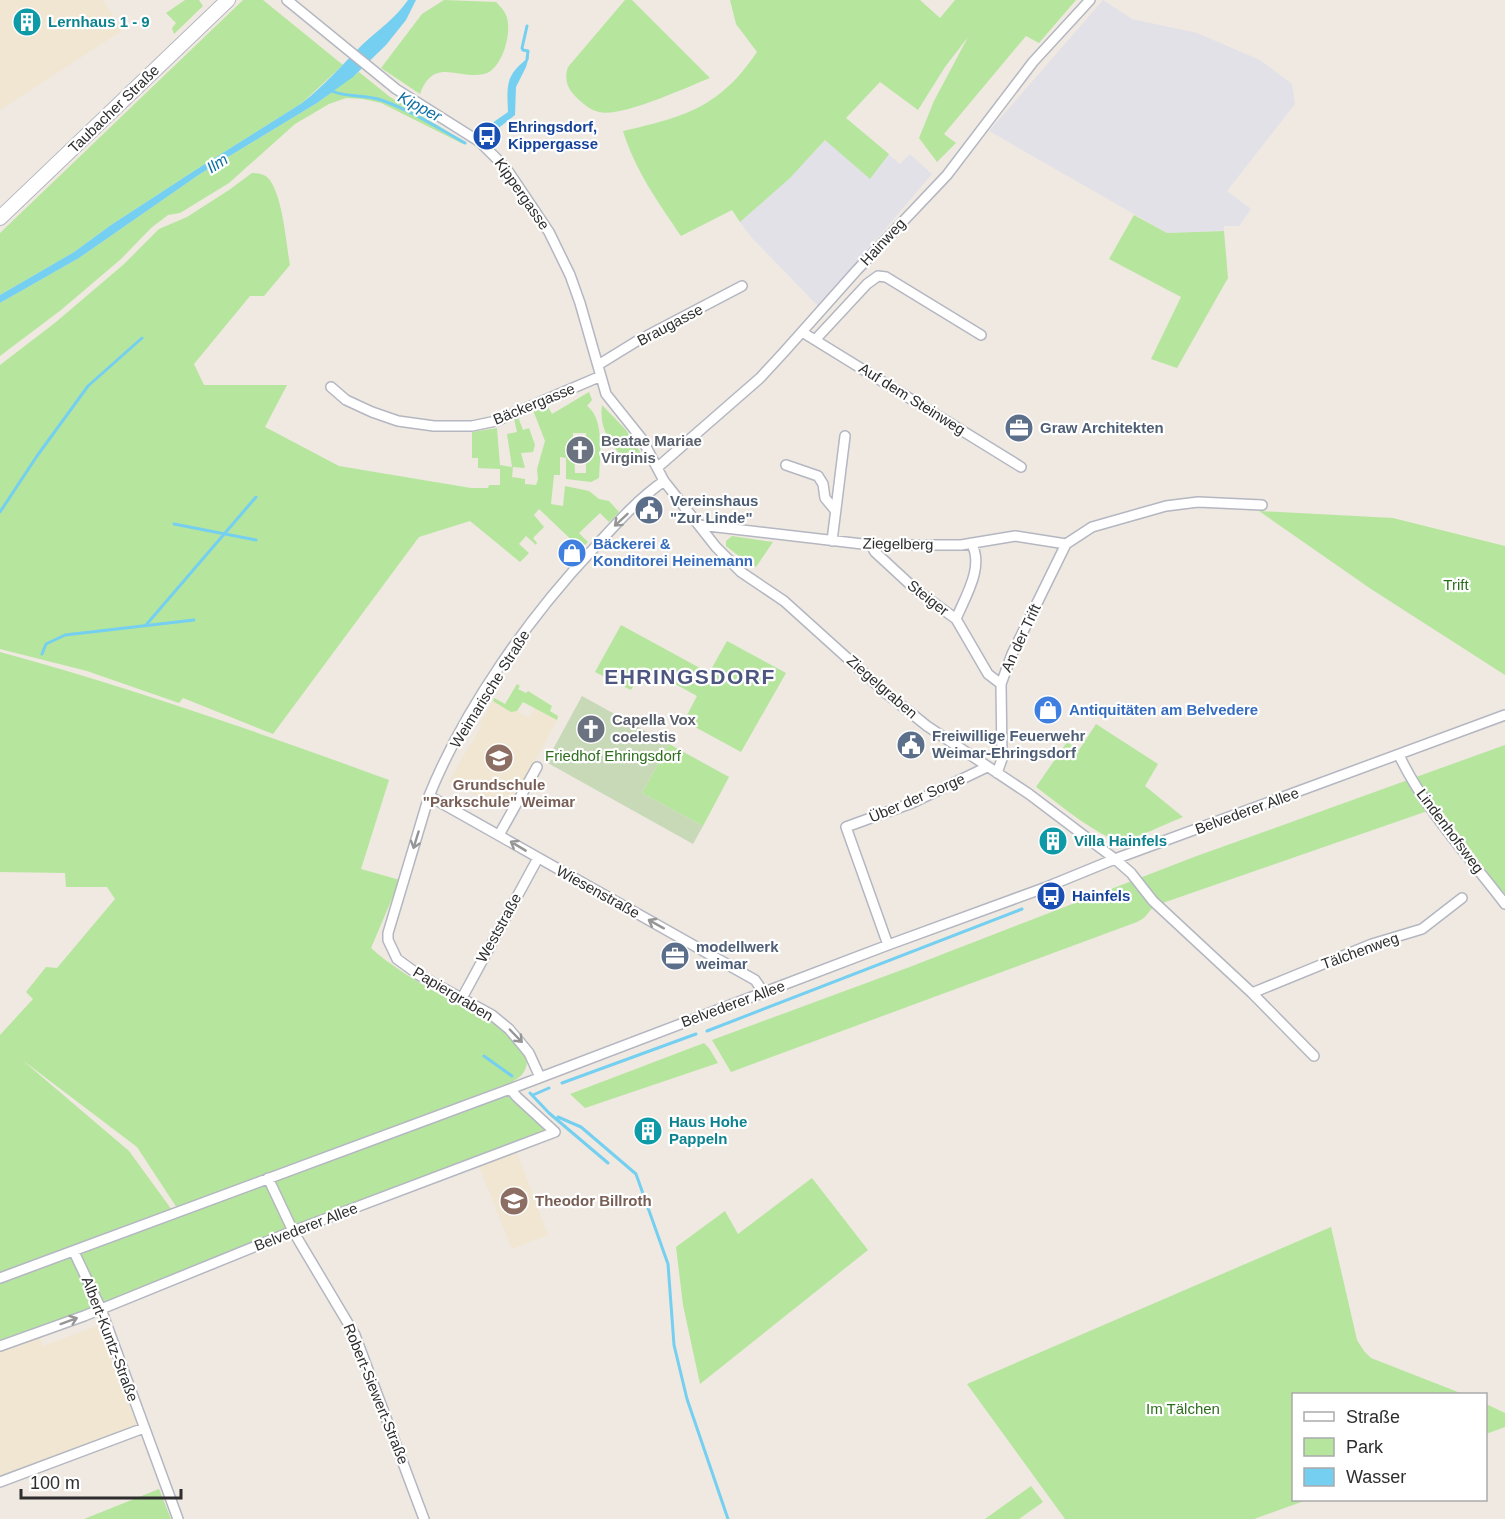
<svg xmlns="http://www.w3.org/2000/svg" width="1505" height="1519" font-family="Helvetica,sans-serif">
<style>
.industrial{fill:#e3e1e8}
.education{fill:#f0e6d1}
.green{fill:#b6e59e;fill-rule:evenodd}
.cemetery{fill:#c8d9b8}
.water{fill:#75cff0}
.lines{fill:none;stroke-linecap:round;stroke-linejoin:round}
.stream{stroke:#75cff0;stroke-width:3}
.street-casing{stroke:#b4b7c1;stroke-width:12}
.secondary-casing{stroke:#b4b7c1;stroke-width:16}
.street{stroke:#fff;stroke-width:9}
.secondary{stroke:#fff;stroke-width:14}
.oneway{stroke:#969696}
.labels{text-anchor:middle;stroke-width:4.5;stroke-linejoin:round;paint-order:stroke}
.culture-label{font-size:15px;font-weight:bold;fill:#0d838f;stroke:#fff;text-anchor:start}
.street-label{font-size:15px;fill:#2e2e2e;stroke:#fff}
.transit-label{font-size:15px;font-weight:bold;fill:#164399;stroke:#fff;text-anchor:start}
.service-label{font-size:15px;font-weight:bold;fill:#4e5e75;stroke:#fff;text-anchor:start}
.worship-label{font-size:15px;font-weight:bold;fill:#5b616d;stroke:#fff;text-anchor:start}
.shop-label{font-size:15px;font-weight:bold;fill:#366cbe;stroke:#fff;text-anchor:start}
.park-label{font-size:15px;fill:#2c6e1b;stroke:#fff}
.education-label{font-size:15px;font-weight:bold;fill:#785e54;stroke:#fff}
.water-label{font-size:16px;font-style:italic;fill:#0d6fa3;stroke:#fff}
.district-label{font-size:21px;font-weight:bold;letter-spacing:1.5px;fill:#4d5680;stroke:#fff}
</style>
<rect width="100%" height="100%" fill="#efe9e1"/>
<path class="industrial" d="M1103,0L1132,19L1197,33L1260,60L1292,84L1295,104L1227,191L1251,209L1239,226H1224V231L1167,233L989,131Z
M846,119L900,164L910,154L932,174L819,307L752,238L740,222L790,177Z"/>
<path class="education" d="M0,0H103L123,30L0,110Z
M493,701L511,712L517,711L529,718L535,708L557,720L508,812L449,781L482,725L480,723Z
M517,1153L548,1235L512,1249L479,1166Z
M99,1325L137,1426L0,1476V1350L39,1336L43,1346Z"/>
<path class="green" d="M185,0H199L203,6L174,34L172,28L176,23L166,13Z
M243,0H263L343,65L302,103L197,169L111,225L74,252L0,295V233Z
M444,0L496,2C499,5 503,9 505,13C514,28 503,70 484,74C457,80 434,56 420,94L381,68L422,14Z
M625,0H632L710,78C687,87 621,118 599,112C590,110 582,103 576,97C567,88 564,79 568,67Z
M730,0H920L940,18L955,0H1076L1039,43L1026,36L944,134L956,143L937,162L919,138L934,101L968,37L945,67L918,110L880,82L846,118L889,154L870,179L825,140L790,178L740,222L732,210L681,236C658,202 635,170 623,131C685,117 720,107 757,52L736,24Z
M359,72L390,97L465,142L463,144L381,103L363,99L346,98L329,104L295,124L229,183L180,213L168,215L151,228L121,259L61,310L0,356V303L79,258L200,174L317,103Z
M252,173C258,173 265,174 269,179C283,197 286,243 290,265L264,296H250L194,364L204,385H287L265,427L339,466L471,488H488L489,485H500V469L478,468V458H472V432L497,428L500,465L512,467L507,434L517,432L514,419L518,417L523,430L529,428L535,445L533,452L521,453L525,468L513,467L512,477L525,479V484L536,485L538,479L537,469L545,441L533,410L547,405L552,414L589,392L592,400L587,406C605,419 600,457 599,478L591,482L566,479V458L560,457V475H554L551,504L563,506L565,486L589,491L599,499L609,501L619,512L609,522L600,513L579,533L588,542L581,549L539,509L534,515L544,527L533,538L537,543L536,545L526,536L519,544L529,553L520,562L470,521L419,537L273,734L183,698L179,703L87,671L0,649V365L56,322L123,265L159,229L187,217L229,190ZM573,433H586V473H575Z
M1134,215L1167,233L1224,231L1228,278L1177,368L1151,359L1181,297L1109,259Z
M602,405L626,430L642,455L623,458C609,441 599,428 602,405Z
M1259,511L1393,518L1505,546V675L1371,589Z
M732,536L773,542L756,567L751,563L749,564L726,546V541Z
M621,625L709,673L727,641L786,673L741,752L684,721L697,696L644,667L631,690L595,672Z
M0,652C132,688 261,733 389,780L361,869L400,880L371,948C390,965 410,977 432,990C450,1000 547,1042 523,1073C521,1077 516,1079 512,1082L177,1208L137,1147L21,1059L129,1151L172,1210L0,1275V1035L33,999L26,992L46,967L57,968L115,899L107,887H66L65,873L0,872Z
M517,684L520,686L518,689L526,693L528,691L552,706L550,711L558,716L557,720L523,702L517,711L511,712L493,701L494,698L505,704Z
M1096,724L1158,764L1145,786L1183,817C1165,824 1139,838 1122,840C1103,842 1053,799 1036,787L1067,742L1079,750Z
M669,744L729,777L703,826L642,793Z
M1505,745V896L1439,807L1154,906L1144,918L1137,922L731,1072L712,1040L907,968L1194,857Z
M704,1043L709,1048L718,1063L585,1108L570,1094Z
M508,1094L551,1131L288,1229L92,1308L0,1340V1284Z
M812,1178L868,1250L700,1384L683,1305L676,1247L725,1211L738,1234Z
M1331,1227L1357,1340L1364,1351L1371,1358L1463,1394H1294V1500H1307L1254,1519H1065L967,1384Z
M1486,1404L1505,1413V1427L1486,1434Z
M1031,1486L1043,1502L1019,1519H985Z
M159,1489L171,1519H84Z"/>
<path class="cemetery" d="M582,696L669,744L642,793L703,826L693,844L546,762Z"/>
<path class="water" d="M408,0H416L406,20L386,45L353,77L317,103L200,174L79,258L0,303V295L74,252L111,225L197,169L302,103C324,86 342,65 362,45C379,29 394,20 408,0Z
M529,57L526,67L516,87L515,115L491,134L485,128L508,112C507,84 505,76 529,57Z"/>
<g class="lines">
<path class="stream" d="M527,26L522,48L523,50L528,51L527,59
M332,91C347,98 365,94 381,100C410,110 438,128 465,143
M0,512L37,456L88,386L142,338
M174,524L256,540
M146,625L256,497
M42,654L46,644L65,635L194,620
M707,1031L1022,909
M484,1056L512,1076
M562,1083L696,1034
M530,1093L549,1113L608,1163
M533,1095L549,1088
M558,1117L581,1127L636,1174L668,1264L674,1345L687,1399L728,1519"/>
<g class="street-casing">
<path id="street" d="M287,0L396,89L480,142L506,168L549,232L570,275L580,303L606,394L642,439L664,481L716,547L741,572L784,601L886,693L927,726L1029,794L1115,859L1131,873L1153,901L1252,993L1314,1056
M802,332L1021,467
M815,340L867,284L878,276L886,277L981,335
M598,365L637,341L742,286
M331,387L346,400L372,412L398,421L434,426H472L496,421L601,376
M786,465L818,476L823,484L825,498L835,510
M658,467L760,378L784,352L857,270L947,175L1033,62L1090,0
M699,525L871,545H961L1015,536L1066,544
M832,541L845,436
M1066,544L1092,527L1166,506L1198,502L1262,505
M871,545L875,552L915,589L956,619L988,674L1001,684
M956,619C965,597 985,566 971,543
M1399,755C1423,807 1470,858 1505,904
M997,773L1002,759L1001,684L1012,654L1066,544
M429,796L755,980L764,993
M499,835L537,767
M888,945L846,827L912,803L987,767
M1252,993L1372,944L1422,929L1462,898
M462,998L538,858
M540,1077L529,1053L509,1029L492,1015L419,975L397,959L388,940V933L429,796C465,707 530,616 595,547C616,524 638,499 664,481
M268,1178L293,1231L355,1335L424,1519
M74,1252L101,1309L178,1519
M0,1278L510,1089L888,945L1044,888L1115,859L1505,715
M0,1346L84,1316L293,1231L555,1132L517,1097L510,1089
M0,1482L144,1428"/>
</g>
<g class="secondary-casing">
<path id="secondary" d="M0,218L228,0"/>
</g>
<use href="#street" class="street"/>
<use href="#secondary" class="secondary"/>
</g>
<defs><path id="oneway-shaft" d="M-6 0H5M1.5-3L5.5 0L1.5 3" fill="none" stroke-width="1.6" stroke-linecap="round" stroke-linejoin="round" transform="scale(1.5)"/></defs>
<g class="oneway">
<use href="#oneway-shaft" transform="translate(621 520) rotate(137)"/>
<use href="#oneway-shaft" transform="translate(416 840) rotate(107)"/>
<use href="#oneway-shaft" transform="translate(518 846) rotate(-149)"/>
<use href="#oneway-shaft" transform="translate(656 924) rotate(-151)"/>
<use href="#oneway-shaft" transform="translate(516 1036) rotate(46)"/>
<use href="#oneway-shaft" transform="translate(69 1321) rotate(-20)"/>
</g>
<defs>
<g id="building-disc" transform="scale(1.5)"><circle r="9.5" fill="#0f9aa8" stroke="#fff"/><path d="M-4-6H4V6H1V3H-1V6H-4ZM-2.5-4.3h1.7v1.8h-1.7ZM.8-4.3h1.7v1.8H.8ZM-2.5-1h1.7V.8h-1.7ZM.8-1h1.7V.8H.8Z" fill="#fff"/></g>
<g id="bus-disc" transform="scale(1.5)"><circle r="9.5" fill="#1a4fb4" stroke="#fff"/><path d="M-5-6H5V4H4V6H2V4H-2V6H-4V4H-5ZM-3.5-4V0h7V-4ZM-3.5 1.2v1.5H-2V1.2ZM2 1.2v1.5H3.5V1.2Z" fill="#fff"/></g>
<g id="office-disc" transform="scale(1.5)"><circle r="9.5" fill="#5c6f8a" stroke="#fff"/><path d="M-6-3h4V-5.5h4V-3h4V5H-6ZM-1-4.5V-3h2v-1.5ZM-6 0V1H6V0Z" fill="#fff"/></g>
<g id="church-disc" transform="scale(1.5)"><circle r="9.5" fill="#6b7280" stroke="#fff"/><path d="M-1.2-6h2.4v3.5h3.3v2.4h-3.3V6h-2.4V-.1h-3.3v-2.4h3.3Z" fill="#fff"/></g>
<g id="civic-disc" transform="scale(1.5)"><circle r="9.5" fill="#5c6f8a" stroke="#fff"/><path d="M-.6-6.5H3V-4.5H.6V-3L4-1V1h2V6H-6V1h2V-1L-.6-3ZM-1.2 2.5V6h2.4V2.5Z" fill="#fff"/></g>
<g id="shop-disc" transform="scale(1.5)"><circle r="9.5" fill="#3f7fe0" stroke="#fff"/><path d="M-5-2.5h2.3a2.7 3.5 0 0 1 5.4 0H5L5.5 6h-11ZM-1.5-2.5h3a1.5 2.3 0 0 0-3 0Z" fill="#fff"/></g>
<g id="school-disc" transform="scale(1.5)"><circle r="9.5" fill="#8d6e63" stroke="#fff"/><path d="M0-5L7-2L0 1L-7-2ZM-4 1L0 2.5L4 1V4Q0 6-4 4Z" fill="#fff"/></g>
</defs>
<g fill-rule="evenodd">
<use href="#building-disc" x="27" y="22"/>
<use href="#bus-disc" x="487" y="136"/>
<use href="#office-disc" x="1019" y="428"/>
<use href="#church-disc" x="580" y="450"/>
<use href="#civic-disc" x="649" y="510"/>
<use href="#shop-disc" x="572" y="553"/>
<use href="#shop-disc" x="1048" y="710"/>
<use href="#church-disc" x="591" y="729"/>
<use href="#civic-disc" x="911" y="745"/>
<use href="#school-disc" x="499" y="758"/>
<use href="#building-disc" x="1053" y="841"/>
<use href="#bus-disc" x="1051" y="896"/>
<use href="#office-disc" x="675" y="956"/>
<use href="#building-disc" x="648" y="1131"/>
<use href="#school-disc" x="514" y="1201"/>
</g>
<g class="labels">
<g class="culture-label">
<text x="48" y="27">Lernhaus 1 - 9</text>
<text x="1074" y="846">Villa Hainfels</text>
<text x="669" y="1127">Haus Hohe<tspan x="669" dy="17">Pappeln</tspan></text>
</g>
<g class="street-label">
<text transform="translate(114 109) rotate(-44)" y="5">Taubacher Straße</text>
<text transform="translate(522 194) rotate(55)" y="5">Kippergasse</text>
<text transform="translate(883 242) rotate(-47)" y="5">Hainweg</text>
<text transform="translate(670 325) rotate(-28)" y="5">Braugasse</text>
<text transform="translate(912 399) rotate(32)" y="5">Auf dem Steinweg</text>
<text transform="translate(534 404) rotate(-22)" y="5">Bäckergasse</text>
<text transform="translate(898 544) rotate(1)" y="5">Ziegelberg</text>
<text transform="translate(928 598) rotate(38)" y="5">Steiger</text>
<text transform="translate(1021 638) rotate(-65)" y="5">An der Trift</text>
<text transform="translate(882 687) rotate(41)" y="5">Ziegelgraben</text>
<text transform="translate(490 689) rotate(-58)" y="5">Weimarische Straße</text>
<text transform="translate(917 798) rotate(-23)" y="5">Über der Sorge</text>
<text transform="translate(1247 811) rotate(-20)" y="5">Belvederer Allee</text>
<text transform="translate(1450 831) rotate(53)" y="5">Lindenhofsweg</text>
<text transform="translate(598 892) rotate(29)" y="5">Wiesenstraße</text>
<text transform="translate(499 928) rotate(-61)" y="5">Weststraße</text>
<text transform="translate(1360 951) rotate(-20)" y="5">Tälchenweg</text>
<text transform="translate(453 994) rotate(31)" y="5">Papiergraben</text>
<text transform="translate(733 1004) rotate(-20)" y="5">Belvederer Allee</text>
<text transform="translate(306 1227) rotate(-21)" y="5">Belvederer Allee</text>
<text transform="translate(110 1339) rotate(69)" y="5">Albert-Kuntz-Straße</text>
<text transform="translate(376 1394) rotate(68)" y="5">Robert-Siewert-Straße</text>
</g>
<g class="transit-label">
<text x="508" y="132">Ehringsdorf,<tspan x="508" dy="17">Kippergasse</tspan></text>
<text x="1072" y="901">Hainfels</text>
</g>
<g class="service-label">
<text x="1040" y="433">Graw Architekten</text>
<text x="670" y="506">Vereinshaus<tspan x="670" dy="17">"Zur Linde"</tspan></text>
<text x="932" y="741">Freiwillige Feuerwehr<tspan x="932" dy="17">Weimar-Ehringsdorf</tspan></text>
<text x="696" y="952">modellwerk<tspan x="696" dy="17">weimar</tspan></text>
</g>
<g class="worship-label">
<text x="601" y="446">Beatae Mariae<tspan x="601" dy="17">Virginis</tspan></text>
<text x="612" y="725">Capella Vox<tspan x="612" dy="17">coelestis</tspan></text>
</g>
<g class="shop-label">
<text x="593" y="549">Bäckerei &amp;<tspan x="593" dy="17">Konditorei Heinemann</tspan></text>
<text x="1069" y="715">Antiquitäten am Belvedere</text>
</g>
<g class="park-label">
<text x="1456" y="590">Trift</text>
<text x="613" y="761">Friedhof Ehringsdorf</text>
<text x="1183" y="1414">Im Tälchen</text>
</g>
<g class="education-label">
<text x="499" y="790">Grundschule<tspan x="499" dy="17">"Parkschule" Weimar</tspan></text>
<text x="535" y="1206" text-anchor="start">Theodor Billroth</text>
</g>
<g class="water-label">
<text transform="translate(420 106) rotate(28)" y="6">Kipper</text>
<text transform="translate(217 163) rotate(-33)" y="6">Ilm</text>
</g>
<g class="district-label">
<text x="690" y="684">EHRINGSDORF</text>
</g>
</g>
<rect x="1292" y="1393" width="195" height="108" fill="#ffffff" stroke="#ababab" stroke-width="1.5"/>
<rect x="1304" y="1412" width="30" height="9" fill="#ffffff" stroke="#ababab" stroke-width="1.5"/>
<text x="1346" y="1423" font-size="18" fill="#2e2e2e">Straße</text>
<rect x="1304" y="1438" width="30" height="18" fill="#b6e59e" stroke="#ababab" stroke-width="1.5"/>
<text x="1346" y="1453" font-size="18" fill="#2e2e2e">Park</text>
<rect x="1304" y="1468" width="30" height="18" fill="#75cff0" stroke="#ababab" stroke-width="1.5"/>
<text x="1346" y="1483" font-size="18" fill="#2e2e2e">Wasser</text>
<path d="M21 1489v9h160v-9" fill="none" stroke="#2e2e2e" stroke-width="3"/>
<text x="30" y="1489" font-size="18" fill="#2e2e2e" stroke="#ffffff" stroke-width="4.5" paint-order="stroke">100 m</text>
</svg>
